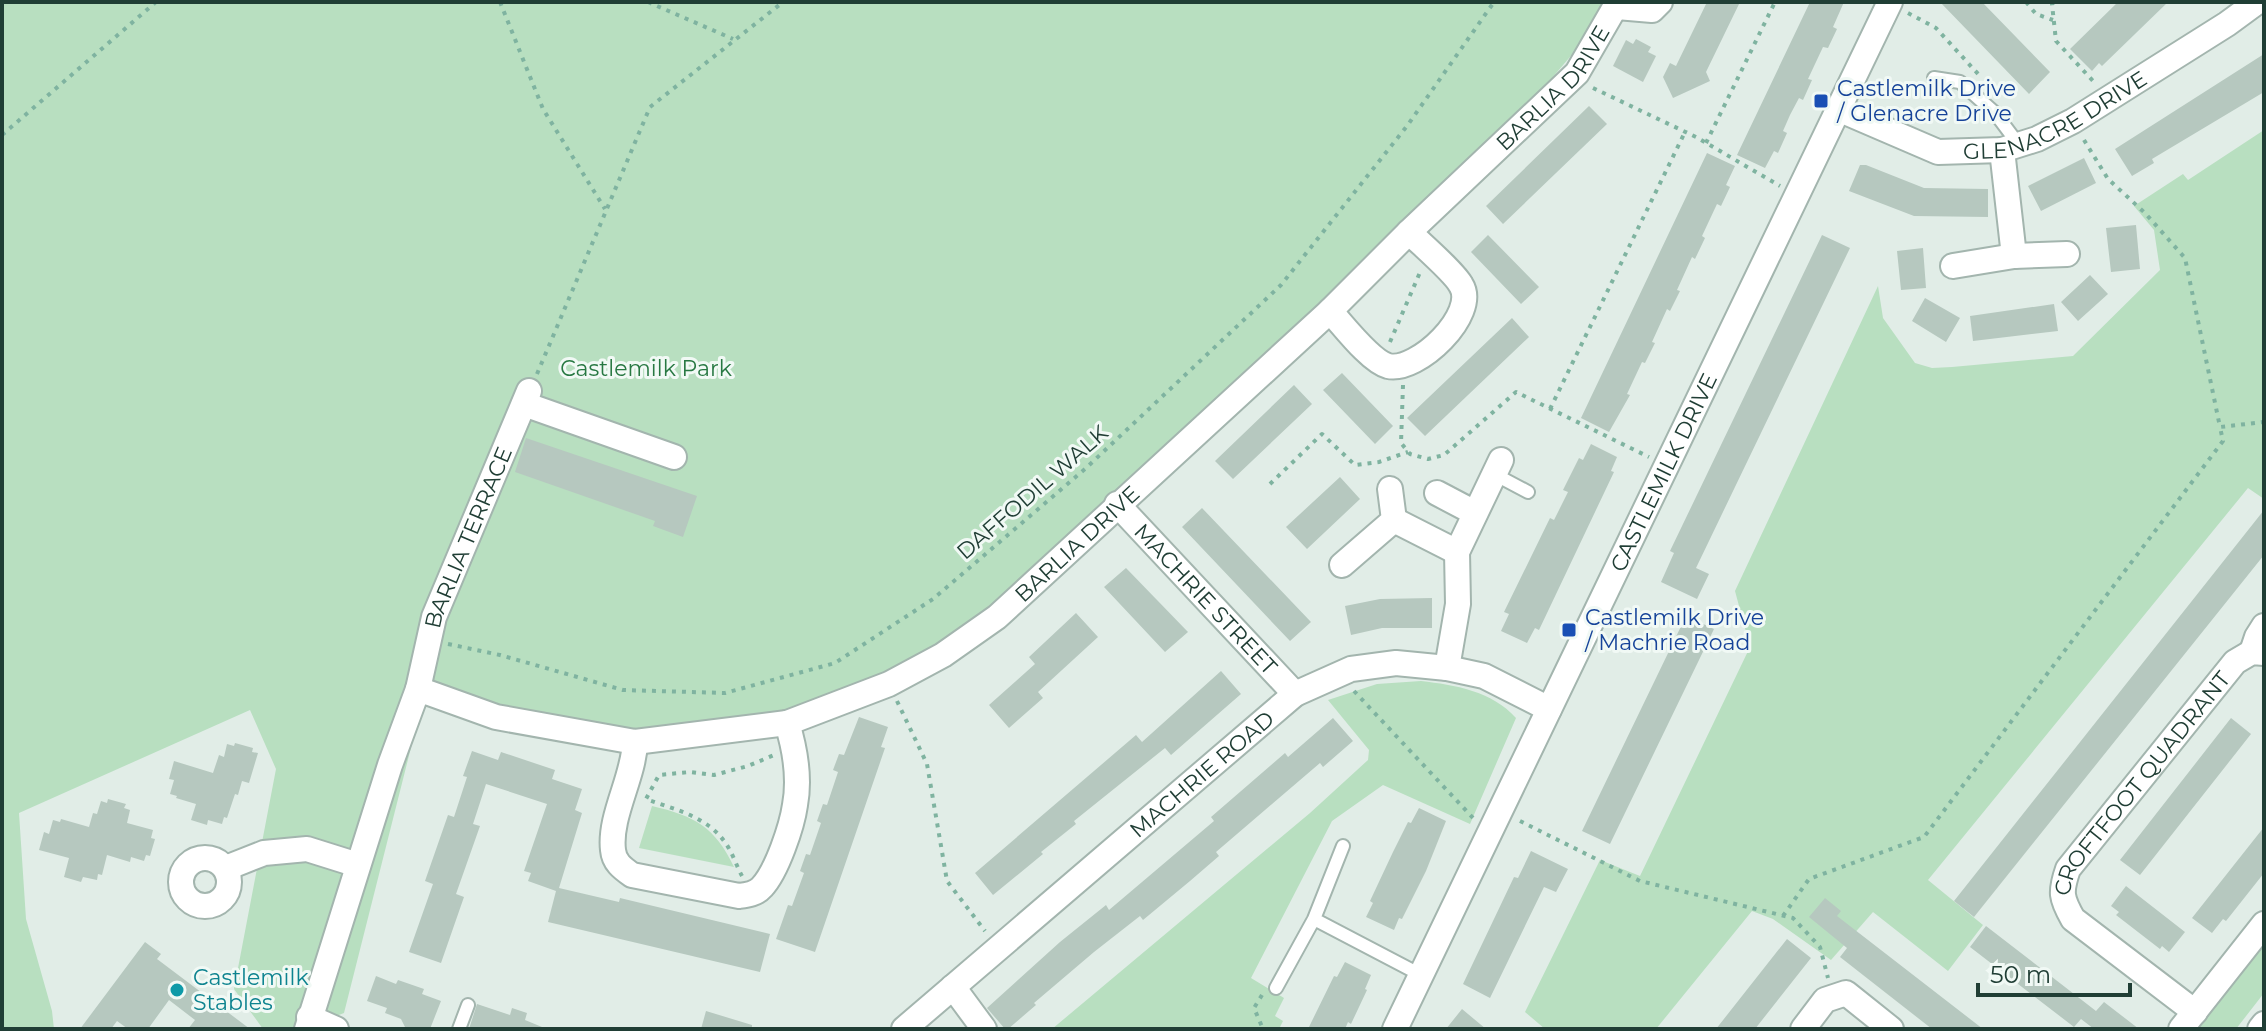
<svg xmlns="http://www.w3.org/2000/svg" width="2266" height="1031" font-family="Montserrat,sans-serif">
<style>
.green{fill:#b8dfc0}
.building{fill:#b6c8bf}
.lines{fill:none;stroke-linecap:round;stroke-linejoin:round}
.service-casing{stroke:#a3b5ae;stroke-width:16}
.minor-casing{stroke:#a3b5ae;stroke-width:28}
.tertiary-casing{stroke:#a3b5ae;stroke-width:28}
.path{stroke:#7fb3a0;stroke-width:4;stroke-dasharray:4 6;stroke-linecap:butt}
.service{stroke:#fff;stroke-width:12}
.minor{stroke:#fff;stroke-width:24}
.tertiary{stroke:#fff;stroke-width:24}
.transit-dot{fill:#1a4fb4;stroke:#f1f9f5;stroke-width:3}
.culture-dot{fill:#0f9aa8;stroke:#f1f9f5;stroke-width:3}
.labels{text-anchor:middle;stroke-width:6;stroke-linejoin:round;paint-order:stroke}
.street-label{font-size:22px;fill:#203e35;stroke:#f1f9f5}
.transit-label{font-size:22px;fill:#164399;stroke:#f1f9f5;text-anchor:start}
.park-label{font-size:22px;fill:#277842;stroke:#f1f9f5}
.culture-label{font-size:22px;fill:#0d838f;stroke:#f1f9f5;text-anchor:start}
</style>
<rect width="100%" height="100%" fill="#e1ede7"/>
<path class="green" d="M2,2H1604L1581,44L1546,85L1310,314L989,616L938,654L788,716L638,737L423,700L344,1013L303,1029H263L234,989L276,769L250,710L19,813L26,919L52,1011L54,1029H2Z
M2264,130V499L2248,488L1928,880L1983,925L1948,971L1873,912L1831,960L1773,919L1752,911L1656,1029H1545L1525,1012L1600,860L1640,876L1750,647L1735,591L1878,286L1883,318L1915,363L1932,368L1952,367L2073,356L2160,270L2154,230L2134,206L2183,174L2188,180Z
M1421,681C1455,685 1492,691 1516,718L1470,824L1383,785L1332,821L1251,978L1284,998L1275,1016L1283,1021L1279,1029H1052L1310,813L1368,760L1369,750L1328,700L1377,684Z
M652,806C695,816 715,827 734,867L639,848Z
M2264,939V993L2236,1029H2192Z"/>
<path class="building" d="M1707,2H1740L1706,72L1710,81L1673,98L1663,77L1670,63L1676,66Z
M1810,2H1844L1833,27L1837,29L1828,48L1823,47L1808,79L1812,80L1803,100L1799,98L1790,115L1783,131L1787,133L1778,153L1774,151L1765,168L1737,155Z
M1940,2H1982L2050,72L2029,94Z
M2118,2H2168L2102,66L2099,63L2092,71L2070,49Z
M1636,39L1651,47L1648,52L1656,56L1643,82L1613,66L1626,40L1633,44Z
M2264,54V92L2152,159L2154,163L2132,176L2115,149Z
M1589,106L1607,124L1503,224L1486,206Z
M1707,153L1735,166L1726,185L1730,187L1721,206L1717,204L1702,236L1705,238L1695,259L1692,257L1677,290L1680,291L1670,311L1667,309L1652,342L1655,343L1645,363L1642,362L1627,394L1630,395L1609,432L1581,418Z
M2084,158L2096,183L2041,211L2028,186Z
M1860,165H1866L1924,188L1988,189V217L1914,216L1849,191Z
M2136,225L2140,269L2111,272L2106,228Z
M1488,235L1539,287L1521,304L1471,252Z
M1822,235L1850,248L1696,568L1709,574L1697,599L1661,582L1674,553L1670,551Z
M1923,248L1926,288L1901,290L1897,251Z
M2090,275L2108,294L2078,321L2061,302Z
M1925,298L1960,318L1946,342L1912,321Z
M2054,304L2058,331L1973,341L1970,316Z
M1512,318L1529,337L1425,436L1407,418Z
M1342,373L1393,426L1375,444L1323,390Z
M1294,385L1312,404L1233,479L1215,461Z
M526,438L697,496L683,537L653,526L655,521L515,472Z
M1591,444L1617,457L1611,471L1614,472L1539,630L1535,628L1527,643L1501,631L1509,614L1504,612L1550,518L1554,520L1568,492L1563,490L1579,458L1583,460Z
M1340,477L1360,499L1307,549L1286,527Z
M1202,508L1311,622L1290,641L1182,527Z
M2264,510V555L1974,917L1954,901Z
M1126,568L1188,632L1165,652L1104,587Z
M1432,598V628H1382L1351,635L1345,606L1380,599Z
M1076,613L1098,637L1038,692L1043,698L1009,728L989,705L1035,664L1029,657Z
M1686,616L1714,629L1610,844L1582,831Z
M1221,671L1241,694L1171,755L1165,748L1074,821L1076,824L1041,852L1043,854L993,895L975,873L1136,735L1142,742Z
M859,717L888,727L881,747L885,748L815,952L776,939L788,905L792,906L804,873L800,871L806,854L810,855L821,823L817,821L823,804L827,805L838,772L833,770L839,754L844,755Z
M1333,718L1353,741L1323,767L1320,763L1216,852L1219,856L1190,881L1143,920L1140,916L1094,952L1034,1003L1036,1005L1008,1029H1005L987,1008L1060,942L1106,905L1109,910L1214,821L1211,817L1285,753L1288,757Z
M2231,718L2251,734L2140,875L2120,860Z
M235,743L253,748L252,752L258,753L249,783L242,781L238,795L235,794L227,818L224,817L222,824L208,820L207,825L191,820L196,804L176,798L177,796L170,794L174,780L169,779L174,761L213,773L219,755L224,757L227,744L234,746Z
M472,751L498,760L501,752L555,770L552,779L582,789L575,810L582,813L559,888L619,902L620,898L770,934L760,972L548,922L556,891L528,881L531,873L524,871L547,804L486,784L473,824L480,826L456,894L464,897L441,963L409,952L433,884L425,881L448,815L454,817L467,777L463,776Z
M108,799L126,804L124,808L130,810L127,823L153,830L151,838L155,839L150,856L146,855L144,861L131,857L130,862L107,855L102,875L98,874L97,880L83,877L81,882L64,877L69,858L39,850L44,832L49,834L53,820L60,822L61,819L89,827L93,813L97,814L101,801L107,803Z
M1419,808L1446,821L1426,871L1402,919L1399,918L1394,930L1366,917L1373,903L1370,901L1393,852L1408,822L1411,823Z
M2264,827V873L2226,921L2223,919L2212,933L2192,918Z
M1531,851L1568,869L1556,892L1544,887L1490,998L1463,984L1514,877L1518,878Z
M2126,886L2185,932L2169,952L2162,946L2160,949L2116,915L2119,912L2111,906Z
M1825,898L1841,911L1837,916L1983,1029H1932L1840,957L1847,948L1809,917Z
M1986,926L2096,1011L2104,1002L2139,1029H2094L2081,1019L2074,1027L1970,947Z
M1787,939L1811,958L1755,1029H1716Z
M145,942L161,954L157,959L250,1029H188L195,1020L169,1000L148,1029H128L117,1021L111,1029H80Z
M1345,962L1371,975L1365,989L1367,990L1351,1024L1348,1022L1345,1029H1308L1334,976L1337,977Z
M376,976L396,984L398,980L424,989L422,994L441,1001L430,1029H406L401,1019L385,1013L387,1008L367,1001Z
M477,1004L510,1015L512,1008L527,1013L525,1020L542,1027L541,1029H469Z
M1462,1009L1486,1029H1446Z
M706,1011L752,1025V1029H701Z"/>
<g class="lines">
<g class="service-casing">
<path id="service" d="M1934,78L1960,82L1995,113L2019,145
M1494,474L1528,492
M1314,919L1421,975
M1276,988L1314,919L1343,846
M459,1029L468,1005"/>
</g>
<g class="minor-casing">
<g id="minor">
<path d="M1617,7L1652,10L1660,2"/>
<path id="s1" d="M1838,109L1938,152L2002,150L2037,139L2073,121L2227,24L2257,2"/>
<path d="M2002,150L2014,256"/>
<path d="M1953,266L2014,256L2067,254"/>
<path d="M1330,311C1343,325 1370,361 1388,366C1417,373 1479,314 1461,285C1454,272 1421,244 1409,232"/>
<path d="M524,404L674,457"/>
<path d="M1437,493L1475,513"/>
<path id="s2" d="M1117,504L1295,694"/>
<path d="M1394,520L1457,552"/>
<path d="M1342,565L1394,520L1390,489"/>
<path d="M2252,652L2257,637L2264,626"/>
<path d="M1447,668L1458,604L1457,552L1501,460"/>
<path id="s3" d="M418,689L434,617L529,391"/>
<path d="M635,742C634,777 609,816 613,850C614,862 622,868 632,875L739,896C747,895 756,894 762,887C777,871 792,826 795,805C800,778 795,749 787,723"/>
<circle cx="205" cy="882" r="24"/>
<path d="M226,868L264,853L307,849L358,865"/>
<path d="M953,987L984,1029"/>
<path id="s4" d="M2195,1012L2073,919C2061,898 2060,892 2068,869L2235,662L2252,652L2264,653"/>
<path d="M309,1017L336,1029"/>
<path id="s5" d="M307,1029L390,765L418,689L496,717L635,742L787,723L889,684L943,655L997,617L1330,311L1409,232L1577,73L1618,2"/>
<path id="s6" d="M904,1029L1295,694L1351,669L1396,663L1447,668L1484,676L1549,709"/>
<path d="M1803,1029L1825,1000L1846,993L1891,1029"/>
<path d="M2181,1029L2264,924"/>
</g>
</g>
<g class="tertiary-casing">
<g id="tertiary">
<path id="s7" d="M1395,1029L1890,2"/>
<path d="M2260,1029L2264,1024"/>
</g>
</g>
<path class="path" d="M500,2L543,109L605,209
M648,2L733,39
M2026,2L2036,14L2053,20
M2054,2L2052,4L2056,41L2094,82
M1908,13L1936,28L1979,75
M1593,88L1696,137L1780,186
M2,135L156,2
M2084,140L2108,179L2145,213L2185,258L2220,427L2264,422
M1706,143L1775,2
M1390,342L1421,270
M537,374L650,107L783,2
M1403,385L1401,443L1410,454L1428,459L1444,455L1516,392L1649,457
M1550,409L1685,132
M1270,484L1322,434L1355,465L1379,462L1408,452
M448,644L500,655L623,690L725,693L835,663L933,599L1085,469L1281,285L1407,126L1494,2
M1354,691L1474,819
M897,701L927,764L947,881L985,931
M1520,821L1640,881L1793,918L1820,947L1828,978
M742,876C736,865 732,851 724,841C706,816 673,809 646,799L659,775L690,772L714,775L748,766L774,755
M1783,916L1809,879L1924,837L2223,441L2220,427
M1262,995L1254,1008L1263,1029"/>
<use href="#service" class="service"/>
<use href="#minor" class="minor"/>
<use href="#tertiary" class="tertiary"/>
</g>
<g class="transit-dot">
<rect x="1813" y="93" width="16" height="16" rx="4"/>
<rect x="1561" y="622" width="16" height="16" rx="4"/>
</g>
<circle class="culture-dot" cx="177" cy="990" r="8"/>
<g class="labels">
<g class="street-label">
<text dy="8" stroke="none"><textPath href="#s5" startOffset="1740">BARLIA DRIVE</textPath></text>
<text dy="8" stroke="none"><textPath href="#s1" startOffset="234">GLENACRE DRIVE</textPath></text>
<text dy="8" stroke="none"><textPath href="#s7" startOffset="618">CASTLEMILK DRIVE</textPath></text>
<text transform="translate(1032 492) rotate(-41)" y="8">DAFFODIL WALK</text>
<text dy="8" stroke="none"><textPath href="#s3" startOffset="160">BARLIA TERRACE</textPath></text>
<text dy="8" stroke="none"><textPath href="#s5" startOffset="1080">BARLIA DRIVE</textPath></text>
<text dy="8" stroke="none"><textPath href="#s2" startOffset="130">MACHRIE STREET</textPath></text>
<text dy="8" stroke="none"><textPath href="#s6" startOffset="392">MACHRIE ROAD</textPath></text>
<text dy="8" stroke="none"><textPath href="#s4" startOffset="318">CROFTFOOT QUADRANT</textPath></text>
</g>
<g class="transit-label">
<text x="1837" y="96">Castlemilk Drive<tspan x="1837" dy="25">/ Glenacre Drive</tspan></text>
<text x="1585" y="625">Castlemilk Drive<tspan x="1585" dy="25">/ Machrie Road</tspan></text>
</g>
<g class="park-label">
<text x="646" y="376">Castlemilk Park</text>
</g>
<g class="culture-label">
<text x="193" y="985">Castlemilk<tspan x="193" dy="25">Stables</tspan></text>
</g>
</g>
<rect width="2266" height="1031" fill="none" stroke="#203e35" stroke-width="8"/>
<path d="M1978 983v12h152v-12" fill="none" stroke="#203e35" stroke-width="4"/>
<text x="1990" y="983" font-size="24" fill="#203e35" stroke="#f1f9f5" stroke-width="6" paint-order="stroke">50 m</text>
</svg>
